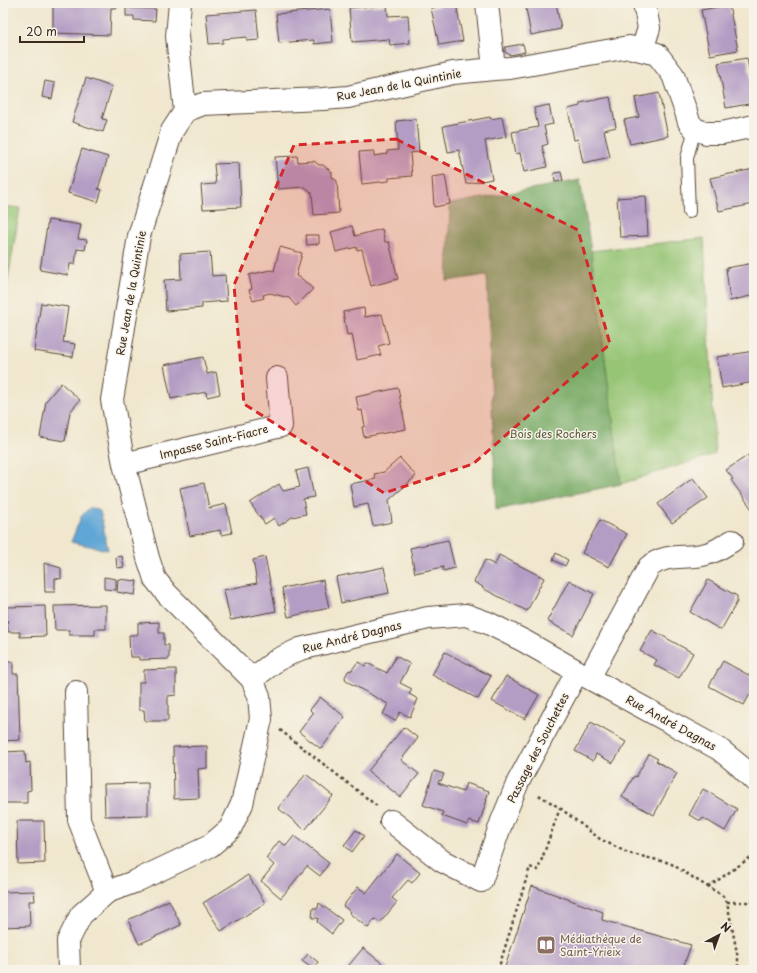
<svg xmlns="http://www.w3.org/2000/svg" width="757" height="973" font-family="'Playpen Sans',sans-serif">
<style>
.green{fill:#96c574;stroke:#687849}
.forest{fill:#78aa66;stroke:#5a6a42}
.water{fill:#60a6d6;stroke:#4e687a}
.building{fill:#b49dc4}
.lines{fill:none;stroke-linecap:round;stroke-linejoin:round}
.lane-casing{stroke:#564638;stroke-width:14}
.street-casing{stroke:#564638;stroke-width:24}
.path{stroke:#564638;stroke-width:2.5;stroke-dasharray:3 3;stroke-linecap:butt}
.lane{stroke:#fff;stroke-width:12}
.street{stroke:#fff;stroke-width:22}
.marked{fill:#d62828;fill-opacity:0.2;stroke:#d62828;stroke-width:3;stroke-dasharray:8 5;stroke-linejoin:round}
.labels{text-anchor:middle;stroke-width:3;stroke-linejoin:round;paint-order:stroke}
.street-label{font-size:11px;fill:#3b2a1e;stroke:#f7f3e8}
.park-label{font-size:11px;fill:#565838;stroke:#f7f3e8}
.education-label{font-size:11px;fill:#785e54;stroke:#f7f3e8;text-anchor:start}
</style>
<rect width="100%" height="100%" fill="#f7f3e8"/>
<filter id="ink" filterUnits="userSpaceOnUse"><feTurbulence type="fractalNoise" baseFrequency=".025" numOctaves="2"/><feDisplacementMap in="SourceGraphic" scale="8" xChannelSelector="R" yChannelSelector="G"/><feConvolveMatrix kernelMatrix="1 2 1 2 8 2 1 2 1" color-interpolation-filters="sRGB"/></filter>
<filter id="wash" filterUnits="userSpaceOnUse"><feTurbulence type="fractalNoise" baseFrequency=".012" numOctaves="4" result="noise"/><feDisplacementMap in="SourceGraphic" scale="16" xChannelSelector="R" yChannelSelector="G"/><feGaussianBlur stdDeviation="0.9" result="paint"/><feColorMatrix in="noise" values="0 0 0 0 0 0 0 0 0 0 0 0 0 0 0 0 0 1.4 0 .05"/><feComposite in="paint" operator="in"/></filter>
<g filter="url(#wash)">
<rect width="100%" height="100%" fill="#f0e7ce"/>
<path class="green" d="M3,206L20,208L3,309Z
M704,238L715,454L621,484L591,251Z"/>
<path class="forest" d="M580,180L591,251L621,484L496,510L487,275L447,281L450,204Z"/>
<path class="water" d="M89,508H93L100,511L108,550L71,542L81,517Z"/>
<g id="blocks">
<path class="building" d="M53,3H117V8H111L110,35L53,33Z
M454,3H456L463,41L439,45L431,8Z
M525,3H556L561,29L531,35Z
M387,5L388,16L408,15L410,43L390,45L389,39L352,42L349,8Z
M729,5L738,50L710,55L701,10Z
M126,8L156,9L155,21L134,20V16H126Z
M330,9L333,42L314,44V40L279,43L276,14Z
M256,10L259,40L247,41V37L223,39V43L209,44L206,14Z
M523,44L525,52L510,55L505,52V47Z
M747,58L754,96V103L726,108L718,63Z
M86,78L112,87L102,119L107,120L103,132L72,122Z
M45,81L55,83L52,99L42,97Z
M659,93L668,136L630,144L624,120L639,117L635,98Z
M610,97L616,127L604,130L610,157L583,163L578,139L574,140L568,109L580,106V103Z
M549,105L553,124L544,126L548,144L542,146L547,167L524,172L520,153L516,154L512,132L538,127L534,108Z
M490,117L491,119L502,117L506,137L485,141L492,179L466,184L459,150L448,152L443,126Z
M416,119L419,152L410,153L412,176L389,178V181L362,184L359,152L374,151V156L387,154V151L398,150L396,121Z
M82,149L108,157L98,189L102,190L98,202L68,193Z
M297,156L298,162L314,161L319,165H323L332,172V177L337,181L339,213L314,215L312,193L305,187L278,189L275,157Z
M239,163L241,207L203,209L201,185L216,184L214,164Z
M754,169V204L719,211L710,178Z
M561,172L563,181L555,182L554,173Z
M445,175L450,204L434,207L432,177Z
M646,196L648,236L620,237L617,198Z
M48,220L81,225L78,239L87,240L85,250L77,249L75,264H70L68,275L40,270Z
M352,226L355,236L382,229L385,242H389L398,279L371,286L362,249L357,250V247L336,252L331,232Z
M306,235H319V244L307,245Z
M280,247L302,253L296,276L301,278L313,289L296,306L289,298L270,293L263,295L264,298L253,301L249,290L252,289L249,275L270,270L274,271Z
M210,252L212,276L225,275L227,301L202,303V308L166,311L164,280L181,279L180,254Z
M754,263V295L730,301L726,268Z
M41,303L68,307L63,342L75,344L73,357L34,351Z
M364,308L365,317L382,314L389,343L378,346L381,355L357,360L352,334L347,335L343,312Z
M754,351V382L722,388L717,357Z
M203,357L207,374L216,372L220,394L207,397L206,392L171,399L164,365Z
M61,383L80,400L70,412L65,441L40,437L46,401Z
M398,388L406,429L364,437L362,427L365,426L362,410L359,411L356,397Z
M754,452V512L731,480L733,479L726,470L750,454Z
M400,458L416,476L389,500L392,522L373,526L368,504L354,507L350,484L376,479L374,474L384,472Z
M308,468L314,497L303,499L306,514L292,517L279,526L274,518L265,524L250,503L279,484L283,491L300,487L296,471Z
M693,478L708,498L672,523L658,504Z
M204,483L209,508L226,504L232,533L221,535L220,530L190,536L180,488Z
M600,520L627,534L609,567L582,553Z
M448,540L455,568L443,571V567L415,573L410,548Z
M556,553L568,560L565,566L553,560Z
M499,555L544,578L527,611L482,588L483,587L474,582L485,560L495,565Z
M122,556L124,567L117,568L116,557Z
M265,557L276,611L231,620L230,619L224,590L257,583L253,560Z
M44,563L61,568V579L55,578V592H45Z
M384,567L389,593L341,603L336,577Z
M104,577L116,579V590L104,589Z
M118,579L137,581L135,595L117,592Z
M323,580L329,608L288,617L282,588Z
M569,580L594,594L573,635L547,621Z
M708,580L737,596V602L721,630L690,612Z
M106,605V629H95V635H69V630H55L54,606Z
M45,606L46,636L20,637V632H8L7,607Z
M159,622V633H164V645H169V659L139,660V657H130L129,635H138V623Z
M652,630L693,653L679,678L654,665L657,660L640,651Z
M445,652L491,676L478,699L432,675Z
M396,656L410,664L400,683L412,689L409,694L418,699L410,717L400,712L395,721L383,714L388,704L346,681L345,677L348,671L352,670L356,664L359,662L365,666L367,663L387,673Z
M723,661L754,678V687L744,705L709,686Z
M3,662H13V674H18L20,740L3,741Z
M176,669V695L168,696V721H145L144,710H139V682H144V670Z
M506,676L539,695L525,719L492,701Z
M320,697L345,717L321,749L299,732L313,713L310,710Z
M591,722L626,742L613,763L596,754L593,761L575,751Z
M404,727L418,738L401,760L419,774L400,797L368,771Z
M207,746V768L198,769L199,798L174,799L173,747Z
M25,751L26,763L30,762L31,790L27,791V803H3V752Z
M649,754L658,759L656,761L677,773L654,815L622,797L634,776L636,777Z
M434,771L444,774L441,781L439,780L438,783L463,792L466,783L489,791L486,800H487L479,824L469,821L467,825L442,816L443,812L423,805Z
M306,774L333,796L305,830L278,808Z
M148,783V815L105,816L104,784Z
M703,789L737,809L725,831L703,818L701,821L689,815Z
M17,821H44L45,863L18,864Z
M356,830L364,836L352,852L344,845Z
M294,836L329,863L320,876L307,866L281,898L261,881L274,865L266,858L279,841L286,846Z
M397,854L420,873L412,883L408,880L392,898L397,902L380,923L375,919L368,928L349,913L351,912L343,906L358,887L366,893Z
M248,875L265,903L221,931L203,903Z
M532,886L603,912L602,920L691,945L682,970H504Z
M34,891L35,901H29L30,926L3,927V892Z
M169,900L181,925L139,944L128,920Z
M319,903L342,920L332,934L317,922L318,918H312L313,908H318Z
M363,948L388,968L386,970H345Z
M308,954L318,962L313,969L302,961Z"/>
</g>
</g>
<g filter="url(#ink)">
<use href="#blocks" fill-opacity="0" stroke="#564638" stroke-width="1"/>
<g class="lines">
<g class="lane-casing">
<path id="lane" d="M689,212L687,158L695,129"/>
</g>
<g class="street-casing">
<path id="street" d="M180,3L177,36L185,111
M487,3L494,69
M642,50L649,28L644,3
M124,464L281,426L277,378
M589,678L649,567C667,552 686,560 706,554C716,552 723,546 732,541
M252,679L167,594L155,579L148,558L124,464L112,400L139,236L172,131L185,111L203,104L323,99L348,97L453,73L494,69L510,68L629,47L657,54L673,75L686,112L689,122L695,129L706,133H722L754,126
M76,692L79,820L107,892
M391,821L442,861L471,876L481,881L502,821L518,782L577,672
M69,970L68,941L81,915L107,892L134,882L210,846L230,829L242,804L261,719L259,696L252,679L277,660L300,649L428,618L466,615L488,623L524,641L589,678L719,749L740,766L754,780"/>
</g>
<path class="path" d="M280,730L377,806
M560,808L600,839L628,853L670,863L708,887L722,895L727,902L738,958V970
M708,887L754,855
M727,902H753
M498,970L530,867L538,870L560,808L537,794"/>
<use href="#lane" class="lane"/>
<use href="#street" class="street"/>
</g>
</g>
<path class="marked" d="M396,139L578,230L610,344L473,464L384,493L244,404L234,285L294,145Z"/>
<defs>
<g id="library-square" transform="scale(1)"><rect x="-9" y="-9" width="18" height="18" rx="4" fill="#8d6e63" stroke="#f7f3e8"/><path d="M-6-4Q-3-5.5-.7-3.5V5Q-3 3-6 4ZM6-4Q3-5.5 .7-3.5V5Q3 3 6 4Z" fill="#fff"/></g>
</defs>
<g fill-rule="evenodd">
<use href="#library-square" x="546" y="945"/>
</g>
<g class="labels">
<g class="street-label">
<text transform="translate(399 85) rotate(-11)" y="4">Rue Jean de la Quintinie</text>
<text transform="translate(131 293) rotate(-80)" y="4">Rue Jean de la Quintinie</text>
<text transform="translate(214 442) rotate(-14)" y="4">Impasse Saint-Fiacre</text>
<text transform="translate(352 637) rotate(-14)" y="4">Rue André Dagnas</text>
<text transform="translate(671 723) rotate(29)" y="4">Rue André Dagnas</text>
<text transform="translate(538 748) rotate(-63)" y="4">Passage des Souchettes</text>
</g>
<g class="park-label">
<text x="553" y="438">Bois des Rochers</text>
</g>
<g class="education-label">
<text x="560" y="943">Médiathèque de<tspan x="560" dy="13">Saint-Yrieix</tspan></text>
</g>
</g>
<rect width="757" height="973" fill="none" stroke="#f7f3e8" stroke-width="16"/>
<g transform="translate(719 935) rotate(41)" stroke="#f7f3e8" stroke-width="3" paint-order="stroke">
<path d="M0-3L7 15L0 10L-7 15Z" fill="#3b2a1e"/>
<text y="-6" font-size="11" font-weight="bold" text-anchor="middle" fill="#3b2a1e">N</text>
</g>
<path d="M20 36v6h64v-6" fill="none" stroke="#3b2a1e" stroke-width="2"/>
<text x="26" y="36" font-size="12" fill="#3b2a1e" stroke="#f7f3e8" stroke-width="3" paint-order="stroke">20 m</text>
</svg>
